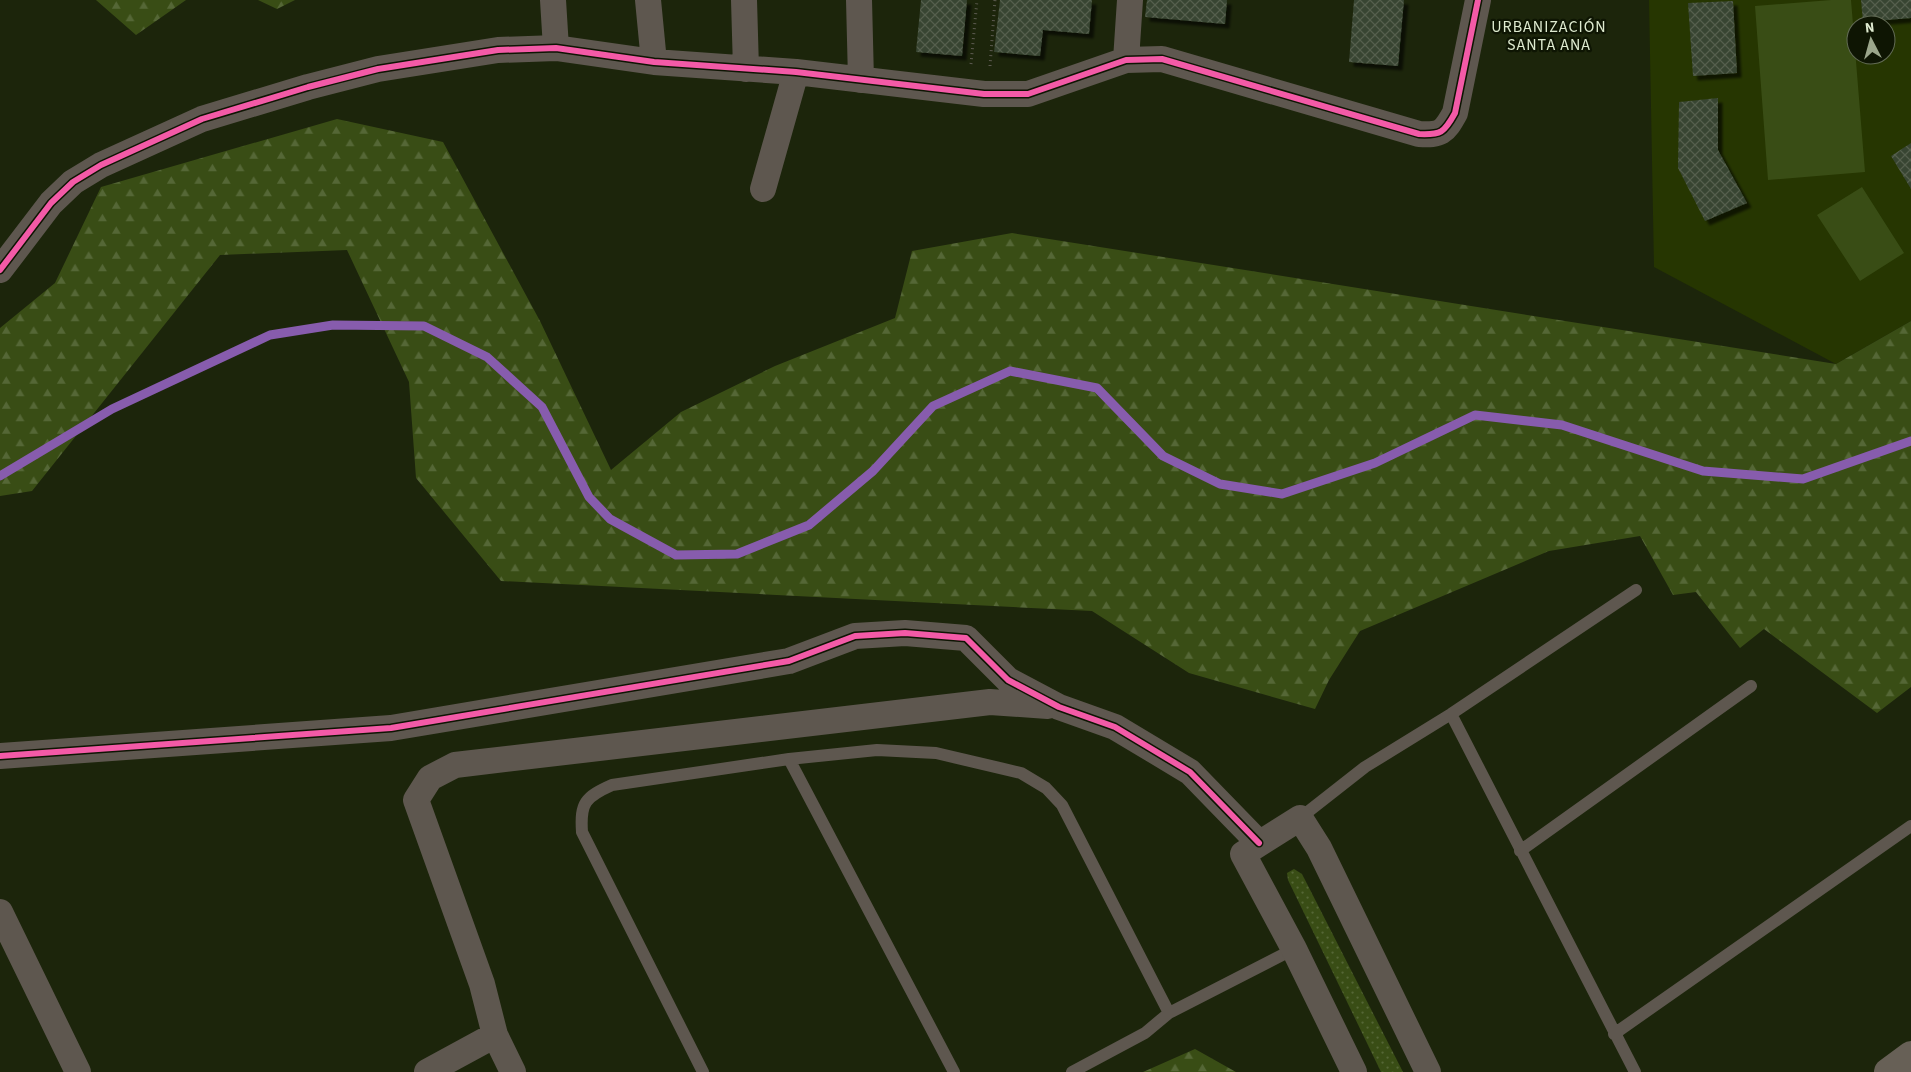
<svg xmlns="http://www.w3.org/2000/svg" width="1911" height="1072" font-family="'Source Sans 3',sans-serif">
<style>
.built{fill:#263601;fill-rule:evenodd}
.grass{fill:url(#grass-dots)}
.forest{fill:url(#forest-firs)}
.pitch{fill:#394d15}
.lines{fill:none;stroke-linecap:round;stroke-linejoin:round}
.stream{stroke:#875cad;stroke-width:9}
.building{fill:url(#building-cross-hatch);filter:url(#shadow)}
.path{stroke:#5d5b51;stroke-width:3;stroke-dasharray:1 4;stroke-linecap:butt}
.lane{stroke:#5e574f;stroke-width:12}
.street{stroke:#5e574f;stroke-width:26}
.primary{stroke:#676056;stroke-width:28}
.cycleway-casing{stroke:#0e1503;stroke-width:9}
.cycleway{stroke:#f35aa7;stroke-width:6}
.labels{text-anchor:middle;stroke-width:4.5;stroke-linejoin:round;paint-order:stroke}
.neighbourhood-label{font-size:16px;letter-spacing:1px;fill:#dfebd0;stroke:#0e1503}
</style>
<defs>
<pattern id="grass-dots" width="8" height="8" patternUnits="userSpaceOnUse" patternTransform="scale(1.25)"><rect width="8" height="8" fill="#394d15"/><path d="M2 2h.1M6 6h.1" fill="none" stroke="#556736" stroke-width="1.8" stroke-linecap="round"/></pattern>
<pattern id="forest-firs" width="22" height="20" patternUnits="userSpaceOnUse" patternTransform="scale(1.25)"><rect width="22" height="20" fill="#394d15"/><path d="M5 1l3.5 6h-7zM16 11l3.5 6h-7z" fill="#556736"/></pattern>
<pattern id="building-cross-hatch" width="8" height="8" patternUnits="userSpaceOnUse" patternTransform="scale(1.25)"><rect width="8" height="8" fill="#374430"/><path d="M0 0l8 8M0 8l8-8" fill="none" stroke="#545f4d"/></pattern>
<filter id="shadow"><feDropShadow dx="4.5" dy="4.5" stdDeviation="1" flood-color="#0009"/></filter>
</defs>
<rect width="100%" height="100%" fill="#1c250b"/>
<path class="built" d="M1649,0H1911V321L1836,364L1654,267ZM1856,25H1886V55H1856Z"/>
<path class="grass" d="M1294,869L1302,874L1403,1072H1381L1288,880L1287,873Z"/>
<path class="forest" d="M96,0H186L136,35Z
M258,0H295L277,9Z
M337,119L443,142L540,321L611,470L681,412L775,366L895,318L912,251L1012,233L1836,364L1911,321V687L1877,713L1764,629L1740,648L1696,592L1673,595L1640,536L1549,551L1360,631L1329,680L1315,709L1189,673L1092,611L501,581L416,478L409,382L347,250L220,255L32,491L0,496V328L55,283L101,187Z
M1195,1049L1236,1072H1143Z"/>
<path class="pitch" d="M1831,0H1851L1865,172L1768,180L1755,6Z
M1862,187L1904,253L1860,281L1817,215Z"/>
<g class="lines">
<path class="stream" d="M0,476L112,409L270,335L333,325L424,326L487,357L542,407L589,497L610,519L676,555L737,554L809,525L873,471L933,406L1010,371L1097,388L1163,456L1220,484L1282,494L1375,463L1475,415L1562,425L1703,471L1803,479L1911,441"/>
</g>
<path class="building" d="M921,0H967L962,56L916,52Z
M1000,0H1092L1089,34L1043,30L1040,56L994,52Z
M1147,0H1227L1225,24L1145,17Z
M1354,0H1404L1398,66L1349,62Z
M1861,0H1911V18L1863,22Z
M1733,1L1737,73L1693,76L1688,3Z
M1718,98V150L1747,203L1705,221L1678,168L1679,102Z
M1911,143V189L1891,156Z"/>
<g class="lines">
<path class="path" d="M971,64L977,0
M990,66L995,0"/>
<path class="lane" d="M1451,714L1635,1072
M789,759L954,1072
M1300,818L1365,767L1451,714L1636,590
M1520,851L1751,686
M1614,1034L1911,826
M703,1072L582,832C580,803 585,797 612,785L789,759L877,750L936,753L1021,773L1046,788L1062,805L1169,1013
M1072,1072L1145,1033L1169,1013L1294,949"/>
<path class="street" d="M553,0L556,48
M648,0L654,62
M744,0L746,69
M859,0L861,80
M1126,60L1130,0
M763,189L796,72
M0,270L51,203L73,182L101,165L202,119L308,87L378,69L498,50L556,48L654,62L796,72L984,94H1028L1126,60L1162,59L1419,134C1441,135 1444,133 1455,113L1478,0
M0,756L391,728L789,661L855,636L905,633L966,638L1008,680L1059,707L1115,727L1190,772L1259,843
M0,912L78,1072
M495,1035L513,1072
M427,1072L495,1035L482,984L416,800L430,778L455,765L990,702L1048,706
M1354,1072L1294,949L1243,854L1300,818L1319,848L1428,1072"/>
<path class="primary" d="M1888,1072L1911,1055"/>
<g class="cycleway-casing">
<path id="cycleway" d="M0,270L51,203L73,182L101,165L202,119L308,87L378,69L498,50L556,48L654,62L796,72L984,94H1028L1126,60L1162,59L1419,134C1441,135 1444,133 1455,113L1478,0
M0,756L391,728L789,661L855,636L905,633L966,638L1008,680L1059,707L1115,727L1190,772L1259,843"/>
</g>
<use href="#cycleway" class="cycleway"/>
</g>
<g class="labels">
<g class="neighbourhood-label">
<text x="1549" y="32">URBANIZACIÓN<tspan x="1549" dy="18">SANTA ANA</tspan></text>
</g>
</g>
<g transform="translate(1871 40) rotate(354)"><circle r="24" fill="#0e1503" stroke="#626b55"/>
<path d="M0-4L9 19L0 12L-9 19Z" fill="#9ba68b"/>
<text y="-8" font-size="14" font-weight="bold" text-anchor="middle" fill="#dfebd0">N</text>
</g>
</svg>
